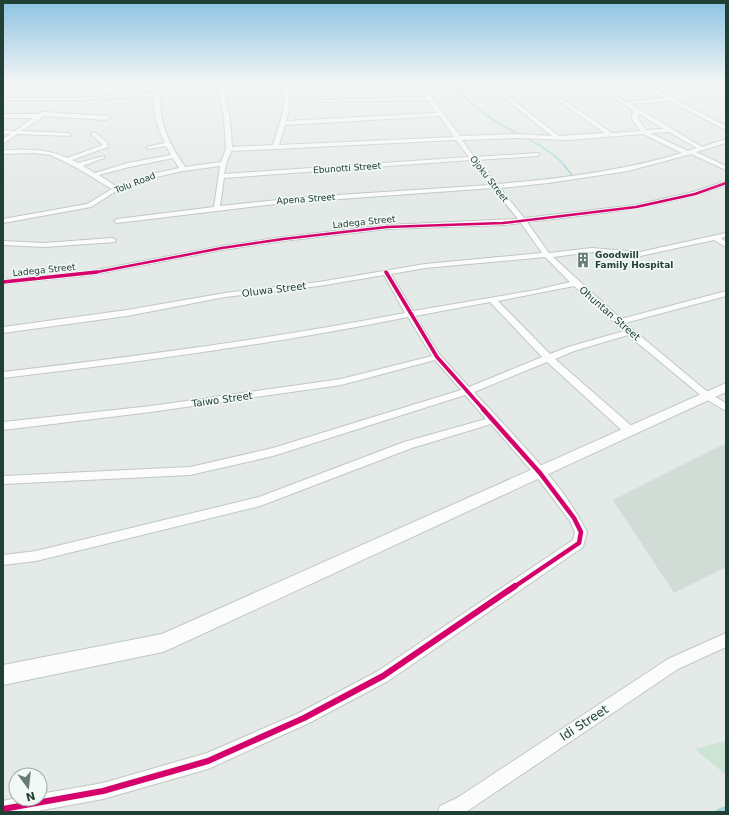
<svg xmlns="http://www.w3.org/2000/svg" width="729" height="815" font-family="'DejaVu Sans',sans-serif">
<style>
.built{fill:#d1dcd7}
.green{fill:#cce4d3}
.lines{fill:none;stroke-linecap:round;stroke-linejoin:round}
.stream-far2{stroke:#a2d6db;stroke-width:1.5}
.stream-far1{stroke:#a2d6db;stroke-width:2}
.stream{stroke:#a2d6db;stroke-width:4.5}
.minor-casing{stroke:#c1c7c4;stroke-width:2}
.secondary-casing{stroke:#bfc8c4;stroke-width:2}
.minor{fill:#fbfcfb;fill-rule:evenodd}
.secondary{fill:#fbfcfb;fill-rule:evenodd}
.cycleway-far3-casing{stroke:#f2f9f5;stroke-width:4}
.cycleway-far2-casing{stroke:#f2f9f5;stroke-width:5.5}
.cycleway-far1-casing{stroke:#f2f9f5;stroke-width:7}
.cycleway-casing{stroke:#f2f9f5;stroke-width:8}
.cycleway-far3{stroke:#d6006c;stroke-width:2.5}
.cycleway-far2{stroke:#d6006c;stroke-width:3.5}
.cycleway-far1{stroke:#d6006c;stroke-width:4.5}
.cycleway{stroke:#d6006c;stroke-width:6}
.labels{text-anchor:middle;stroke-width:3.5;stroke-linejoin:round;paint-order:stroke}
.far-street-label{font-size:9px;fill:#203f35;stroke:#f2f9f5}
.far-poi-label{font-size:9px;font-weight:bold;fill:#203f35;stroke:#f2f9f5;text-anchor:start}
.street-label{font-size:10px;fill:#203f35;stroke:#f2f9f5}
.near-street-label{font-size:12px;fill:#203f35;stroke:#f2f9f5}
</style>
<rect width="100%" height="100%" fill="#e4eae7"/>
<path class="built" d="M726,443V567L674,593L613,500Z"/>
<path class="green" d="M726,741V775L695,749Z"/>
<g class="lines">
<path class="stream-far2" d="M452,83C465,99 480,112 498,123C521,136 547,146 565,166"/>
<path class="stream-far1" d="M564,165L571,174"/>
<path class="stream" d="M717,812L726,808"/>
<g class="minor-casing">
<path id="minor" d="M159,83H163C155,116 166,139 185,167L221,162L226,149L224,119L218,83H222L230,119L232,147L273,145C279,124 288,106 283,83H287C291,96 290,108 286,121L437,113L428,100L323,102L321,101L323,100L426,97L417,83H421L460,136L518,134L552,136L486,83H491L559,136L605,133L533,83H538L612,133L641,131L632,119L633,110L589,83H595L626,102L665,98L638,83H644L726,126V130L724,129L670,101L630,104L702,147L726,139V143L696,152L726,166V170L691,154L628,171L548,183L500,188L524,218L636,205L693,192L726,181V185C662,208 595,214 527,222L549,253L592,248L640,252L726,233V237L721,238L726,242V247L714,240L640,256L592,252L553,257L621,319L726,291V296L625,323L710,394L726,403V411L704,398L628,335L574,351L555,359L634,428L635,431L634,434H626L547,362L474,392C512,435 561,480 587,532L583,547L388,681L309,723L208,769L103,799L32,812H3V801L16,798L40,799V794L103,783L207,753L299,713L378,671L573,540L575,532L570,521L536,476L491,424L412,448L260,506L36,561L3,565V555L36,551L259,497L404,442L486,419L465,395L273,456L190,475L3,484V476L190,467L273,448L461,390L435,360L341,385L151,412L3,430V422L151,406L341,379L432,356L408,317C274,344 139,362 3,378V372C138,356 272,339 405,313L384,275L319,286L225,297L127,316L3,333V327L127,310L225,293L319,282L425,264L542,253L521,223L503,225L387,229L283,241L222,250L91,275L3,284V280L91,271L222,246L283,237L387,225L518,219L493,188L284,203L117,223L114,221L117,219L214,207L220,166L183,171L156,177L118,190L91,207L3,223V219L87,204L112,189L77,168L51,155L34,153L3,154V150C25,150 46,148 67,158L103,145L91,134L94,132L107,142L108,147L72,160L78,163L104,156V158L83,166L95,173L128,163L171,155L166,146L149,149L146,147L165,143C158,128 152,112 155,96L74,100H3V98H74L156,93ZM638,113L664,129L646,130L638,119ZM440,116L454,137L279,145L285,125ZM669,132L697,148L688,151L650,133ZM643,134L682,153C622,171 559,179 497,184L477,160L537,156L539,155V153L474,157L462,140L518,138L569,140ZM456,140L469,157L224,174L226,164L231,151ZM173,158L179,168L152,174L117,187L99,175L129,167ZM471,160L490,185L308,197L220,206L224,178ZM545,257L570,282L536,290L413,311L391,274L425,268ZM574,286L624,331L568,347L550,354L498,301ZM490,302L542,357L469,387L440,355L415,316Z
M691,83H697L726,98V101Z
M43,112L107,116L110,118L107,120L44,116L21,131L68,133L70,134V136L17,134L3,144V139L11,134H3V130L15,131L33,118H3V114H38Z
M112,238L116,240L115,242L44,247L3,245V241L44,243Z
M726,633V647L678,669L469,810L464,812H438L440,806L457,798L668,659Z"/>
</g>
<g class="secondary-casing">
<path id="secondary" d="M726,383V392L170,649L163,652L3,685V665L162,634Z"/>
</g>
<use href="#minor" class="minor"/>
<use href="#secondary" class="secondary"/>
<g class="cycleway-far3-casing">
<path id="cycleway-far3" d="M92,273L222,248L283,239L387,227L503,223L636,207L695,194L726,183"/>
</g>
<g class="cycleway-far2-casing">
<path id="cycleway-far2" d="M386,272L437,357L484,410
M3,282L97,272"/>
</g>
<g class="cycleway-far1-casing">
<path id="cycleway-far1" d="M483,409L540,473L574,518L581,532L579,543L514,587"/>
</g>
<g class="cycleway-casing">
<path id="cycleway" d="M3,809L103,791L208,761L304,718L383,676L515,586"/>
</g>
<use href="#cycleway-far3" class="cycleway-far3"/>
<use href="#cycleway-far2" class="cycleway-far2"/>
<use href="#cycleway-far1" class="cycleway-far1"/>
<use href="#cycleway" class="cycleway"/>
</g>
<linearGradient id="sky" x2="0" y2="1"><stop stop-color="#8cc2e3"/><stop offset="0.42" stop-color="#f3f6f4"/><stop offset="1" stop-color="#f3f6f4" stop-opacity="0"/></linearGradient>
<rect width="729" height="197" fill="url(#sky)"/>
<defs>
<g id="building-bare" transform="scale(1.2)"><path d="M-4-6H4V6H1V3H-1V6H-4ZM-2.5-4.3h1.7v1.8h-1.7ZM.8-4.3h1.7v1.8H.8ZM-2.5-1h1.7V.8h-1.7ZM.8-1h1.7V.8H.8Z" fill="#657b73" stroke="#f2f9f5" stroke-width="2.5" paint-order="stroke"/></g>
</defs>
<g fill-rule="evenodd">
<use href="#building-bare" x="583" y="260"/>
</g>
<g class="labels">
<g class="far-street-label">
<text transform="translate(347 168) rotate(-4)" y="3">Ebunotti Street</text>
<text transform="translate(489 179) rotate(52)" y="3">Ojoku Street</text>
<text transform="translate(135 183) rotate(-21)" y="3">Tolu Road</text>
<text transform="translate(306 199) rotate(-4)" y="3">Apena Street</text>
<text transform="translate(364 222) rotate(-6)" y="3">Ladega Street</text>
<text transform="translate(44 270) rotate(-6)" y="3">Ladega Street</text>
</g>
<g class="far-poi-label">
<text x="595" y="258">Goodwill<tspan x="595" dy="10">Family Hospital</tspan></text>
</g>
<g class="street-label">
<text transform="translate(274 289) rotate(-7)" y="4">Oluwa Street</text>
<text transform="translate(610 313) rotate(41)" y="4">Ohuntan Street</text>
<text transform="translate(222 399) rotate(-8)" y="4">Taiwo Street</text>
</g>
<g class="near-street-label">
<text transform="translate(584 723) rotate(-33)" y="4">Idi Street</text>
</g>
</g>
<rect width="729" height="815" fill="none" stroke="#203f35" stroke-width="8"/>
<g transform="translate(28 787) rotate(165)"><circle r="19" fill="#f2f9f5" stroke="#9eafa8"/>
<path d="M0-3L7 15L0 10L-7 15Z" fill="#657b73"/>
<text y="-6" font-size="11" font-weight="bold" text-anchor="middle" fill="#203f35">N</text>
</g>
</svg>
